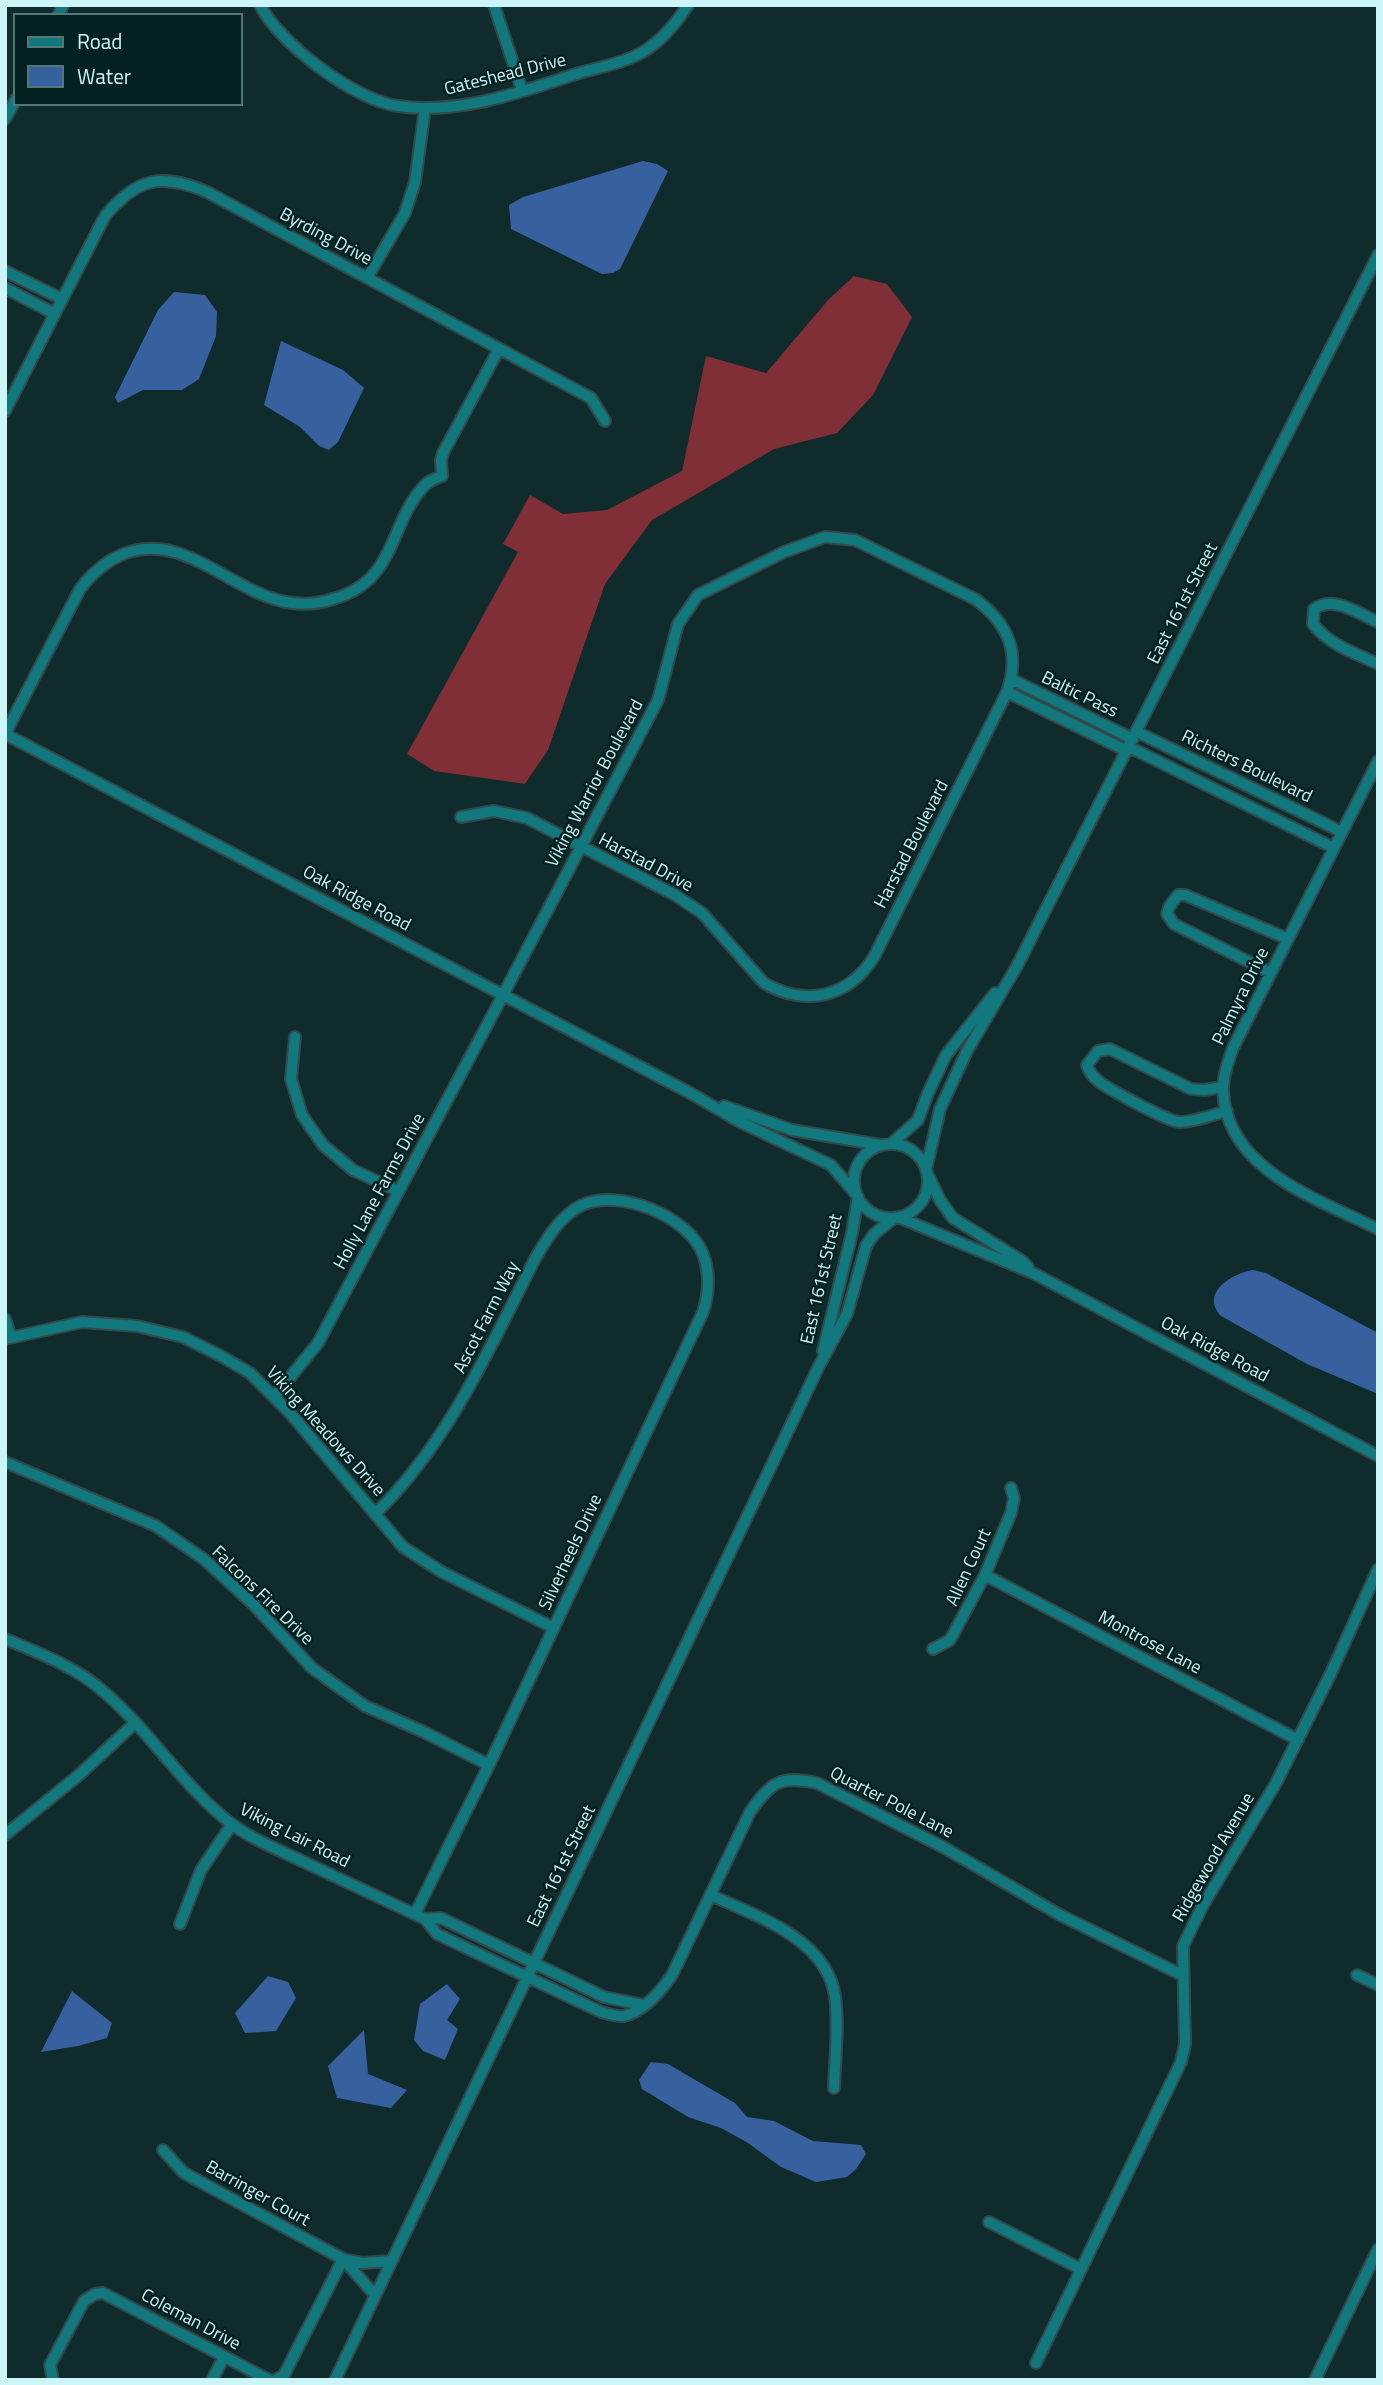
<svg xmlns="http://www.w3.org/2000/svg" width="1383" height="2385" font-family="'Titillium Web',sans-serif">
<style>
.forest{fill:#7f2f35}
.water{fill:#37609f}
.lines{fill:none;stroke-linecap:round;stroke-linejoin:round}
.minor-casing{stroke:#31494b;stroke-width:14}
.minor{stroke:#11797d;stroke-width:10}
.labels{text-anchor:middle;stroke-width:5;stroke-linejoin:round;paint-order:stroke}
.street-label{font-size:18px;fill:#cbf5f6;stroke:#042122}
</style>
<rect width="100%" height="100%" fill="#0f2b2c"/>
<path class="forest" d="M854,276L887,284L912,317L873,395L837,433L774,449L652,520L605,584L548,750L525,784L434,771L407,754L518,552L503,544L530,495L563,514L607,510L682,471L706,356L766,373L829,299Z"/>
<path class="water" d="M643,161L657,164L668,171L620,269L613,273L602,274L511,229L509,205L523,197Z
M174,292L205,295L217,312L216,336L199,379L182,390H143L118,403L115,397L158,310Z
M281,341L343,370L364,388L338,442L329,450L319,446L300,427L264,405Z
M1253,1270L1266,1273L1378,1333V1394L1307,1364L1221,1316C1199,1293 1233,1273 1253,1270Z
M268,1976L288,1982L296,1998L276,2031L245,2033L235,2013Z
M447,1984L460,1999L447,2020L458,2029L445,2060L423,2051L414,2040L420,2004Z
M72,1991L112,2023L107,2038L78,2046L41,2052Z
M364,2030L368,2074L407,2090L391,2108L337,2098L328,2066Z
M651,2062L668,2064L697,2081L735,2103L747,2117L774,2121L813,2141L861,2145L866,2154L856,2169L847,2177L816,2182L781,2167L748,2143L721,2128L688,2117L642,2089L639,2080Z"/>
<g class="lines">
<g class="minor-casing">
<path id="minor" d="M260,5C280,44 354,100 398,106C458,115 522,92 579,73C597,68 618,64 635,56C657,46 675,25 688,5
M494,5L522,90
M58,16L63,5
M5,119L16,99
M5,271L62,299
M367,278L405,213L415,182L425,108
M5,288L55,314
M5,411L105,216C138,177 161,173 207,192L578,391L591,398L605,421
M1378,622C1358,613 1333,595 1314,609L1313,624C1329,645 1355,653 1378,664
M1011,679L1133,739
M1007,692L1127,751
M1137,732L1342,832
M5,734L692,1094L740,1122L831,1165L855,1193
M5,734L80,589C93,572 107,560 126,553C185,532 231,592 286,602C301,605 318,604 333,599C397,581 388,525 424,486C428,481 436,478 442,476L441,460L443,453L499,349
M1129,747L1334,848
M1378,761L1233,1048C1228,1062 1223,1076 1223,1090C1226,1170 1318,1199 1378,1229
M1271,973L1174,924L1167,914L1169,907L1178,895H1185L1288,939
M295,1037L291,1079L302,1115L323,1145L353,1170L398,1191
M1223,1087L1204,1090L1191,1089L1110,1049L1098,1051L1087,1065C1089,1071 1091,1075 1096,1079C1105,1088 1168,1121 1179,1122C1195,1122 1212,1115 1227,1111
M724,1106L792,1130L880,1145
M892,1143L918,1120L928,1093L946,1055L995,993
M854 1181a37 37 0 1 1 74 0a37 37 0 1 1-74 0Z
M926,1170L940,1109L967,1051L1017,966L1378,255
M929,1177L940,1200L953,1218L1022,1261L1028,1267
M898,1217L1035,1274L1378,1456
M5,1319L11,1337
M5,1339L82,1322L137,1326L183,1337L221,1356L250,1373L290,1413L403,1547L442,1572L554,1628
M823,1351L852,1233L858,1197
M274,1397L318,1343L503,995L658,700L678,624L698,595L784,552L825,537L855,540L975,599C1008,623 1021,652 1007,692L874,957C848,998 805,1007 764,983L702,913L675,895L527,818L494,811L461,817
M5,1462L156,1526L205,1560L253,1604L312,1668L365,1706L426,1733L489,1765
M376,1513C449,1442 490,1347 536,1257C548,1237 560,1216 582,1205C619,1188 688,1216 703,1254C710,1273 709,1293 703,1312L489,1765L415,1914
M985,1575L1298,1740
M5,1639C39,1653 76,1667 104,1692C150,1731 181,1784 229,1822C251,1839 279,1850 304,1862C345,1881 385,1900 425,1919L441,1918L604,1997L644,2005
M933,1649L950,1640L985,1575L1011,1513L1014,1498L1011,1488
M5,1835L79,1775L135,1723
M711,1895C757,1917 826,1938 835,1996C839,2026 835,2058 834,2088
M425,1919L437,1934L601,2012C608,2014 618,2017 624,2016C645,2011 661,1991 672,1975L750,1812C771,1782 780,1775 817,1783L943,1847L1060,1915L1182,1975
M180,1924L201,1870L232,1824
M1357,1975L1378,1985
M163,2150L184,2173L343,2259L375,2295
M989,2222L1081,2269
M343,2259L362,2263L392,2261
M1036,2363L1181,2062L1185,2044L1183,1946L1202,1907L1276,1783L1331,1673L1378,1569
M53,2380L50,2365L84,2301L95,2294L103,2293L269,2380
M212,2380L224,2357
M276,2380L284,2375L343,2259
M335,2380L818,1368L847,1314L866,1246L874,1234L894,1218
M1315,2380L1378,2249"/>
</g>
<use href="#minor" class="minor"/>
</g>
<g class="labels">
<g class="street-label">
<text transform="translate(505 74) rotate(-14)" y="6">Gateshead Drive</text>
<text transform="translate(326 236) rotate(28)" y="6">Byrding Drive</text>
<text transform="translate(1182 603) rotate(-63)" y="6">East 161st Street</text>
<text transform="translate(1080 694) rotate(26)" y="6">Baltic Pass</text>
<text transform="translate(1247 766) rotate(26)" y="6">Richters Boulevard</text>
<text transform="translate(594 783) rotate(-62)" y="6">Viking Warrior Boulevard</text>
<text transform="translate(911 844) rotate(-63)" y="6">Harstad Boulevard</text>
<text transform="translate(646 862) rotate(28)" y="6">Harstad Drive</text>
<text transform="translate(357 898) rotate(28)" y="6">Oak Ridge Road</text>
<text transform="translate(1240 996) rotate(-64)" y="6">Palmyra Drive</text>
<text transform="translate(379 1191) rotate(-62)" y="6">Holly Lane Farms Drive</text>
<text transform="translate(821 1279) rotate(-77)" y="6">East 161st Street</text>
<text transform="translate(486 1317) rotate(-63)" y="6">Ascot Farm Way</text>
<text transform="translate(1215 1349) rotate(28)" y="6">Oak Ridge Road</text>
<text transform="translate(326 1431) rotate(48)" y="6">Viking Meadows Drive</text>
<text transform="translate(570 1552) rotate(-65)" y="6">Silverheels Drive</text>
<text transform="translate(968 1567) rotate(-65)" y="6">Allen Court</text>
<text transform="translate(263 1595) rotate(44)" y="6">Falcons Fire Drive</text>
<text transform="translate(1150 1642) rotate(28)" y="6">Montrose Lane</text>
<text transform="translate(892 1802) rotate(27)" y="6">Quarter Pole Lane</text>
<text transform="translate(295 1835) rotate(27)" y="6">Viking Lair Road</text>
<text transform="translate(1213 1857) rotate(-60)" y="6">Ridgewood Avenue</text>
<text transform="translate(561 1866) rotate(-64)" y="6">East 161st Street</text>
<text transform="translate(258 2193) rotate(29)" y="6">Barringer Court</text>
<text transform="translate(191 2319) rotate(28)" y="6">Coleman Drive</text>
</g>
</g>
<rect width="1383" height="2385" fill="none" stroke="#cbf5f6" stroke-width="14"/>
<rect x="14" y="14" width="228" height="91" fill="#042122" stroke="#547677" stroke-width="2"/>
<rect x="28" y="37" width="35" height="10" fill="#11797d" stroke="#547677" stroke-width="2"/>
<text x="77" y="49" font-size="21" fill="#cbf5f6">Road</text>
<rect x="28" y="66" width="35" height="21" fill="#37609f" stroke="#547677" stroke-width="2"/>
<text x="77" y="84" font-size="21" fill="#cbf5f6">Water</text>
</svg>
